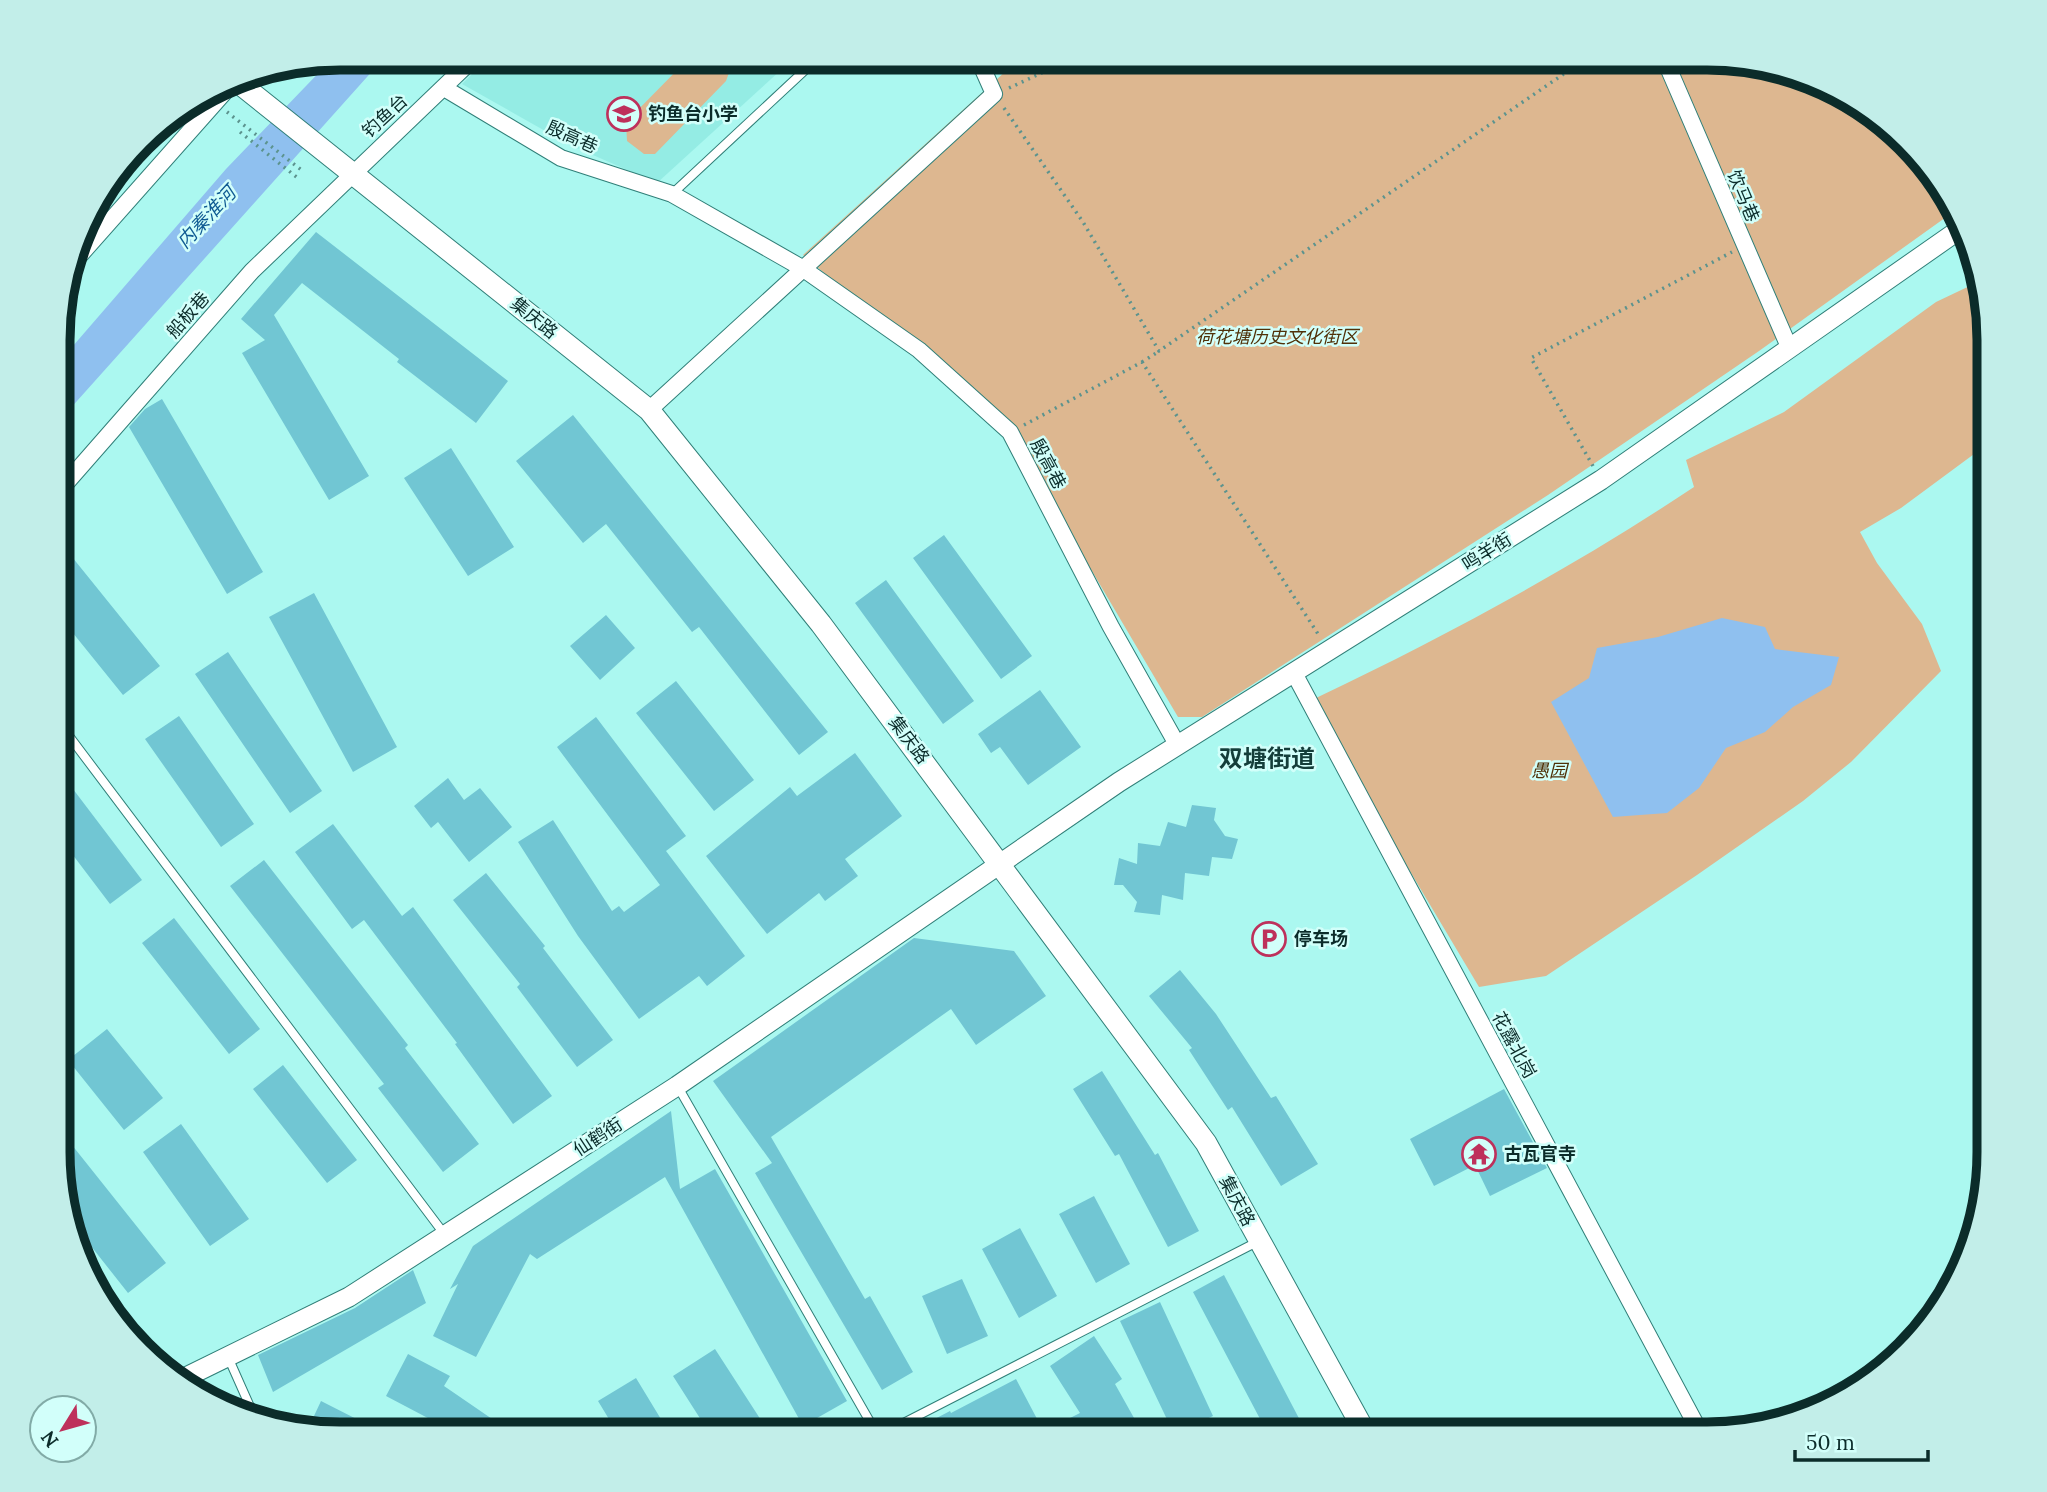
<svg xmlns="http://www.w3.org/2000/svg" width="2047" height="1492" font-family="Lora,'Noto Sans SC',serif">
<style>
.built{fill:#94ece4}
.green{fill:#ddb790}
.water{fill:#8fc0ef}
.building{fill:#71c6d3}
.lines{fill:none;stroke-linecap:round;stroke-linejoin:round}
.service-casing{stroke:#307f78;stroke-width:10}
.minor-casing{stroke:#307f78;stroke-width:18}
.tertiary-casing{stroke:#307f78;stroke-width:21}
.secondary-casing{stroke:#307f78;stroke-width:23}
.path{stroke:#5c938e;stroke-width:3.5;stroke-dasharray:2 5;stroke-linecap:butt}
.service{stroke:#fff;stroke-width:8}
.minor{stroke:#fff;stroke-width:16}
.tertiary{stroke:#fff;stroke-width:19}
.secondary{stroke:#fff;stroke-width:21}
.labels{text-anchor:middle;stroke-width:5;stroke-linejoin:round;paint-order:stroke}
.poi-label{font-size:18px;font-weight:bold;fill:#0b2c2a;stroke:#d2fffa;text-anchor:start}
.street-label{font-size:18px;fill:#0b2c2a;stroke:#d2fffa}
.park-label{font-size:18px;font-style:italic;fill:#503108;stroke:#d2fffa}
.water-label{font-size:19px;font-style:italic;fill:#105b93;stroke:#d2fffa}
.district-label{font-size:24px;font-weight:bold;fill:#143e3a;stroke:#d2fffa}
.rim{fill:none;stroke:#0b2c2a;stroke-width:9}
</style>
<rect width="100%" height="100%" fill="#abf8f0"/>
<path class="built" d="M488,58H768L781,70L657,183L570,145L462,84Z"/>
<path class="green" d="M689,58H727L730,70L726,81L655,154H644L627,141L626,122Z
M1032,58H1725L1798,73L1879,116L1956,210L1759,351L1548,495L1202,717H1178L1010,432L803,255L1007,70Z
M1978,282L1989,322V443L1901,508L1860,532L1877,563L1922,624L1941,671L1851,762L1803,801L1697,875L1546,976L1479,987L1352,774L1316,698C1446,636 1574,567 1694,487L1686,460L1784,412L1936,302Z"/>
<path class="water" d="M340,58H384L60,420V361L226,169L331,60Z
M1722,618L1765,627L1775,649L1839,657L1831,685L1793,707L1765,732L1726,748L1699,788L1667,813L1613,817L1551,702L1589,678L1597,648L1658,637Z"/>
<path class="building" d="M316,232L508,381L476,423L397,362L399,359L302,283L274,315L369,476L329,500L242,353L265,340L241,319Z
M162,399L263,572L227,594L129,427L145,409Z
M573,415L828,732L799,755L699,627L692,632L606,524L583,543L516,461Z
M451,448L514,547L468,576L404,478Z
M944,535L1032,656L1001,679L913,558Z
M60,542L160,666L123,695L60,617Z
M886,580L974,701L943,724L855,603Z
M314,593L397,747L353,772L269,617Z
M606,615L635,648L600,680L570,646Z
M228,652L322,791L290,813L195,674Z
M676,681L754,780L714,811L636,713Z
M1040,690L1081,747L1028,785L1000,747L991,753L978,734Z
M179,716L254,824L221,847L145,739Z
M596,717L686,836L666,851L745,956L707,986L699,976L639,1019L578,936L518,842L553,820L612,911L619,906L624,912L660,885L557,747Z
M855,753L902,816L845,859L858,876L825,901L819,893L767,934L706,856L790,787L797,796Z
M448,778L464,800L480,788L512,827L469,862L438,822L431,828L414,806Z
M73,789L142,880L110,904L60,838V798Z
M1192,805L1216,808L1214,820L1225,836L1238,839L1232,859L1212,857L1209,876L1185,873L1183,900L1162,895L1160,915L1134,912L1137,902L1123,885H1114L1119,858L1137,864L1138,843L1160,846L1168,822L1186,827Z
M333,824L402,916L413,907L552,1096L513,1124L455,1044L457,1043L364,920L352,929L295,852Z
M264,860L408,1045L405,1048L479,1144L443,1172L378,1088L384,1084L230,886Z
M486,873L545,946L543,948L613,1040L577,1067L517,987L520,984L453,900Z
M174,918L260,1029L229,1054L142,943Z
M914,938L1014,951L1046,996L976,1045L951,1009L771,1137L865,1299L870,1296L913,1372L882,1390L755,1173L772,1163L713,1081Z
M1180,970L1216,1014L1271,1098L1276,1096L1318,1164L1281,1186L1232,1107L1228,1110L1189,1050L1192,1048L1149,996Z
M107,1029L163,1098L124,1130L68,1060Z
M283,1065L357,1160L327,1183L253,1089Z
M1102,1071L1155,1155L1158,1153L1199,1231L1168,1247L1119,1154L1115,1156L1073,1089Z
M1504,1089L1547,1168L1490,1196L1475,1165L1434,1186L1410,1139Z
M671,1111L680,1189L715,1169L847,1401L803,1426L665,1177L537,1259L530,1254L476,1357L433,1336L458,1284L450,1289L473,1246Z
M181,1124L249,1219L210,1246L143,1152Z
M60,1130L166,1263L128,1293L72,1222L60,1188Z
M1094,1196L1130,1264L1096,1283L1059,1214Z
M1020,1228L1057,1296L1019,1318L982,1249Z
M413,1270L426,1303L273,1392L258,1355L355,1308Z
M1224,1275L1303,1426L1288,1434H1268L1193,1292Z
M962,1279L988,1336L947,1354L922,1296Z
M1160,1302L1213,1416L1174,1434L1120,1321Z
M1094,1336L1122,1379L1115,1384L1143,1434H1079L1070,1418L1080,1413L1050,1366Z
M715,1349L770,1434H710L673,1376Z
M408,1354L450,1376L444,1386L514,1434H439L443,1426L386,1396Z
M636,1378L670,1434H618L598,1401Z
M1016,1379L1045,1434H906L950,1411L951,1413Z
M321,1401L386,1434H322L307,1431Z"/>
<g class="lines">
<g class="service-casing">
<path id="service" d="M672,194L818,58
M60,724L445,1235
M678,1087L877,1434
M228,1357L256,1420
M882,1434L1259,1241"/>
</g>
<g class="minor-casing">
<path id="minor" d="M1664,58L1789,347
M444,88L561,158L672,194L802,268L919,350L1010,432L1111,627L1178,746
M73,263L237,78
M649,410L994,94L978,58
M60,490L252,271L474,58
M1294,673L1701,1434"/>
</g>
<g class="tertiary-casing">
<path id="tertiary" d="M178,1381L349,1297L677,1086L1119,782L1601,480L1963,227"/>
</g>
<g class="secondary-casing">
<path id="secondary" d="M234,79L649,410L821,624L1206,1143L1366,1434"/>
</g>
<path class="path" d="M1009,88L1074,58
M1004,108L1083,222L1159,351L1587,58
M227,112L304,172
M240,132L299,179
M1142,362L1158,352
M1024,425L1142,362L1320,637
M1593,466L1531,358L1732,252"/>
<use href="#service" class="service"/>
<use href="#minor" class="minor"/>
<use href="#tertiary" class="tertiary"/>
<use href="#secondary" class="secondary"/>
</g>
<defs>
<g id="school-ring" transform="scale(1.75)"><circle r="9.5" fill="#d2fffa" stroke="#be305b" stroke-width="1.5"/><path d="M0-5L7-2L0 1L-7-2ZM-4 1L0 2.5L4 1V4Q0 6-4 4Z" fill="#be305b"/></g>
<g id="parking-ring" transform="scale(1.75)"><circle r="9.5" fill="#d2fffa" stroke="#be305b" stroke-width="1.5"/><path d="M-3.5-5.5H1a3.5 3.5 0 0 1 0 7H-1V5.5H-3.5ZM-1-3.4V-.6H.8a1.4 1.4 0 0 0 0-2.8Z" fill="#be305b"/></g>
<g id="temple-ring" transform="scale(1.75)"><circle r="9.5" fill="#d2fffa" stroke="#be305b" stroke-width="1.5"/><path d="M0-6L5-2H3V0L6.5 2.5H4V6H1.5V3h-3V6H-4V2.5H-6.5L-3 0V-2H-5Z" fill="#be305b"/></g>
</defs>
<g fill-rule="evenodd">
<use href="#school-ring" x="624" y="114"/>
<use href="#parking-ring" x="1269" y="939"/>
<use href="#temple-ring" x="1479" y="1154"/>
</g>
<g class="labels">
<g class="poi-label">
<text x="648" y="120">钓鱼台小学</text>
<text x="1294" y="945">停车场</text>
<text x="1504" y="1160">古瓦官寺</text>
</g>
<g class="street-label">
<text transform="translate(385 116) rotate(-43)" y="6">钓鱼台</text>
<text transform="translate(572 137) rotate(24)" y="6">殷高巷</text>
<text transform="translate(1743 196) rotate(67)" y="6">饮马巷</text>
<text transform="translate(188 315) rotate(-49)" y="6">船板巷</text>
<text transform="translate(534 318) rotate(39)" y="6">集庆路</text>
<text transform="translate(1048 464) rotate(62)" y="6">殷高巷</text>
<text transform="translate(1487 552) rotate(-32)" y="6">鸣羊街</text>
<text transform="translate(909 740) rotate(53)" y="6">集庆路</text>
<text transform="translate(1514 1045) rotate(62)" y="6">花露北岗</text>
<text transform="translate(598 1137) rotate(-33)" y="6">仙鹤街</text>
<text transform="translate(1237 1201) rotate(62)" y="6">集庆路</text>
</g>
<g class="park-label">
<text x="1277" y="343">荷花塘历史文化街区</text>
<text x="1549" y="777">愚园</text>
</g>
<g class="water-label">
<text transform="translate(206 217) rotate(-47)" y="7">内秦淮河</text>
</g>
<g class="district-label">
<text x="1267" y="767">双塘街道</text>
</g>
</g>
<path d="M0 0H2047V1492H0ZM340 70H1707A270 270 0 0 1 1977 340V1152A270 270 0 0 1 1707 1422H340A270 270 0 0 1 70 1152V340A270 270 0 0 1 340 70Z" fill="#c2eee9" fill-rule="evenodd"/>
<path class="rim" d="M340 70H1707A270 270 0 0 1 1977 340V1152A270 270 0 0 1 1707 1422H340A270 270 0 0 1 70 1152V340A270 270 0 0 1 340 70Z"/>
<g transform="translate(63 1429) rotate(233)"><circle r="33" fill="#d2fffa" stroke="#82aba7" stroke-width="2"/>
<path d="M0-5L12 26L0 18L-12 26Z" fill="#be305b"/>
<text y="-10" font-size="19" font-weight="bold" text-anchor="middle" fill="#0b2c2a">N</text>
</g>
<path d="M1795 1450v10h133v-10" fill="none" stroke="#0b2c2a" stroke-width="3.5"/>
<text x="1806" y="1450" font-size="21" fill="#0b2c2a" stroke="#d2fffa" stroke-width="5" paint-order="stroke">50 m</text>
</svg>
